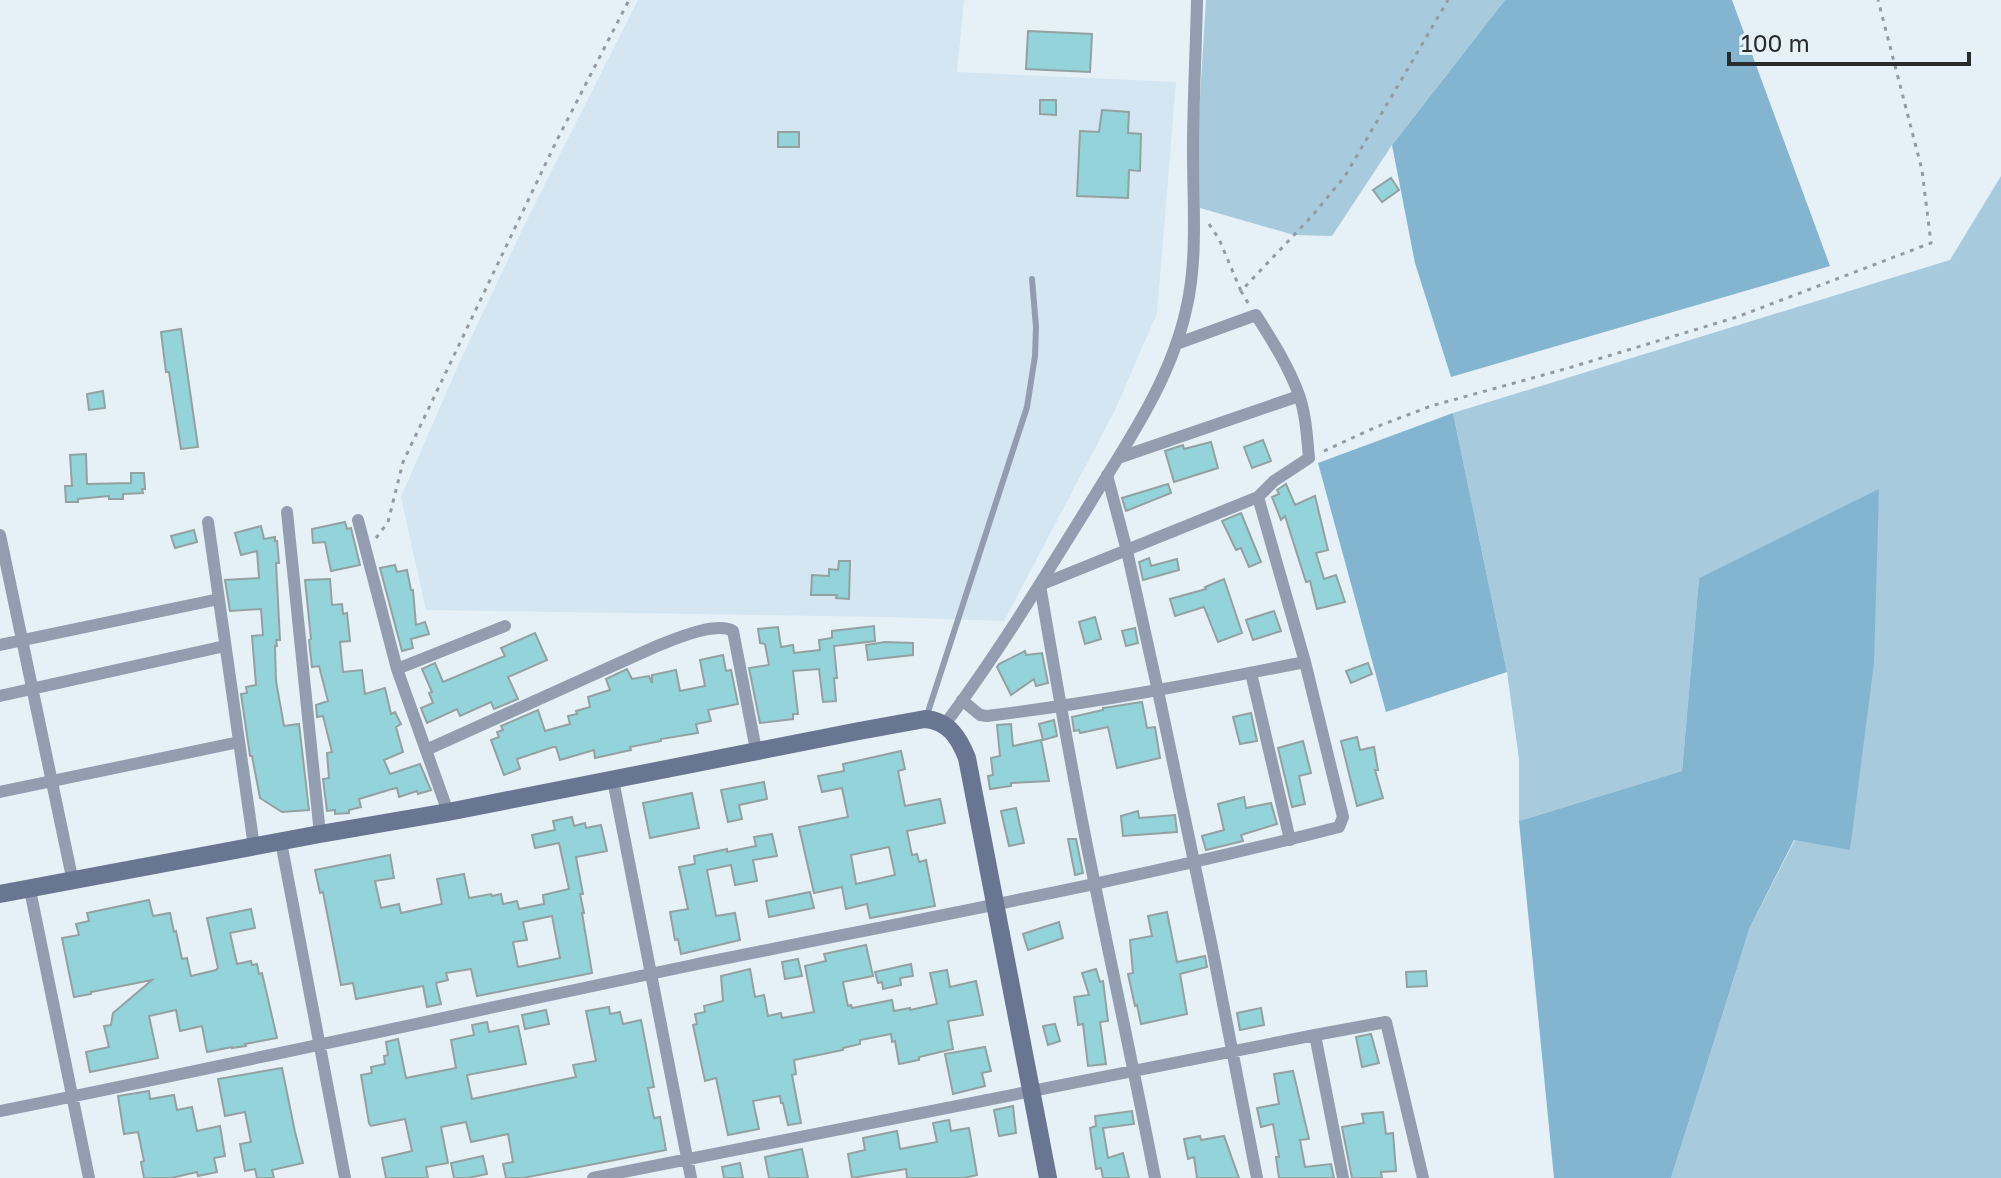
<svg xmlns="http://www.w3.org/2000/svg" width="2001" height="1178" font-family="'Golos Text',sans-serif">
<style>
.built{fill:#d3e6f1}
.green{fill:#a8cadd}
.forest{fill:#83b5d1}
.building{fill:#92d4d9;stroke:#94a1a2;stroke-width:2;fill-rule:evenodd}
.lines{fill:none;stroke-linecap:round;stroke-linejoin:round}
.path{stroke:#939ba0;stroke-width:3;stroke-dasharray:4 6;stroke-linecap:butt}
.lane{stroke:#939db0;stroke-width:6}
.street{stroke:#939db0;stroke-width:12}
.secondary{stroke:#687691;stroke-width:18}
</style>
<rect width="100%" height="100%" fill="#e5f0f7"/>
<path class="built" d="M638,0H964L957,72L1176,82L1157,313L1115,410L1004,621L888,617L426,610L401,497L461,359L525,224Z"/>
<path class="green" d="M1206,0H1505L1392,145L1332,236L1294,235L1200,208L1198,130Z
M2001,176V1178H1671L1750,927L1795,840L1850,849L1879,490L1699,578L1682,771L1519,821V759L1507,672L1453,413L1950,260Z"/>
<path class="forest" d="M1505,0H1732L1830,266L1451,377L1415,263L1392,145Z
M1453,413L1507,672L1386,712L1318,463Z
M1879,489L1874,663L1850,850L1794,840L1750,927L1671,1178H1554L1519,821L1682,771L1699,578Z"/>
<path class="building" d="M1028,31L1092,34L1090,72L1026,69Z
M1040,100H1056V115L1040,114Z
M1102,110L1129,112L1128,133L1141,134L1140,171L1129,170L1128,198L1077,196L1080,131L1099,132Z
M778,132H799V147H778Z
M1391,178L1399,190L1382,202L1373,190Z
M181,329L198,447L181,449L169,372H166L161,332Z
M103,391L105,408L89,410L87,394Z
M1263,440L1271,461L1252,468L1244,447Z
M1211,442L1218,468L1174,482L1165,451L1183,445L1184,449Z
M86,454L87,484L131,483V473H144L145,489H142L143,493L123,494V499H109V496L78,499V502H66L65,486H72L70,455Z
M1168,484L1171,493L1126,511L1122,498Z
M1286,484L1295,505L1315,496L1328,550L1316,553L1324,579L1336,575L1345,602L1317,609L1310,581L1306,582L1285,516L1281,520L1272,497L1279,494L1277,490Z
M1241,513L1261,562L1249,567L1241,548L1236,550L1222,521Z
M345,522L347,529L351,528L360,565L331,571L325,542L313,543L312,529Z
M261,526L264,539L275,537V541H277L279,563H276L280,640H276L277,646H275L276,681L284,726L299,724L309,810L282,812L260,798L252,756H250L241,694L247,693L246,687L256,685L252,636L263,635L261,609L230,611L225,580L259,578L257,551L241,555L235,533Z
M194,530L197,542L175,548L171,536Z
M1149,558L1151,566L1177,559L1179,570L1143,580L1139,562Z
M839,561H850L849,599L836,598L837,595H811L812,575L829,576V569L838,570Z
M395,565L397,572L407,570L411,590H413L416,625L425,622L429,634L411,639L413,648L402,651L380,568Z
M330,579L332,605L342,604L343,614L347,613L350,641L340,642L343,672L362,670L365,694L385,688L391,714L395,712L401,724L396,727L403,752L384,760L390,774L420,764L431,790L418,794L417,791L399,797L397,788L392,789L359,799L361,807L349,810V813L335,814V810L327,811L323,779L329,778L327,753L332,752L323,716L317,717L316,705L328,701L319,666L312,667L309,640L311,639L305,580Z
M1224,579L1242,633L1218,642L1204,607L1175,616L1170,599L1206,589L1205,587Z
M1274,611L1281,631L1253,640L1246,620Z
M1095,617L1101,639L1085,644L1079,622Z
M874,626L875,641L834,646L837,678H834L836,701L823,702L819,669L793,671L798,714H793V719L760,723L749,668L769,665L765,644L760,643L758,629L778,627L781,647L793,645L794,653L820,650L819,640L832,638V631Z
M1135,628L1138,643L1126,646L1122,631Z
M535,633L547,660L508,677L518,699L494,709L491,702L460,716L457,709L427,723L421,708L433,703L429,693L432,692L422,669L435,663L443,682L505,656L501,648Z
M885,642L913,643V655L868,660L866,645Z
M1025,651L1026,655L1042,653L1048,683L1036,686L1034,679L1011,695L997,667L999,664Z
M723,655L726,671L731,670L738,704L708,710L711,721L696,724L698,733L661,739V741L630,747L631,750L595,758L594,750L560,760L556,747H553L517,759L520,769L504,775L491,740L499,737L497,732L503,730L501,726L538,710L545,731L570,724L568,716L577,714L576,711L590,707L588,697L610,690L606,679L627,669L632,679L649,676L652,683V675L676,670L680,691L705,686L700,660Z
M1368,663L1372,674L1351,683L1346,671Z
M1142,702L1147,728L1155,727L1160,758L1117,768L1108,727L1080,733L1079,730L1074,731L1072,717L1103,710V708Z
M1251,713L1257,741L1240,744L1233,717Z
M1054,720L1057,736L1043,740L1039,724Z
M1011,724L1013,746L1041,740L1049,781L1011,783V786L990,789L988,776L993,775L991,758L1000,756L997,725Z
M1357,737L1360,750L1374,747L1378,770H1375L1383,798L1357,806L1341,741Z
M1303,741L1311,773L1299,776L1305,804L1292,807L1278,748Z
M901,751L905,769L898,771L905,806L940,799L942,808L945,823L907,831L912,855L917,854L919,862L926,860L935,906L870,918L867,904L846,909L842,887L814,893L799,827L848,817L842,788L822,792L818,776L844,771L843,764ZM889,847L895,875L856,884L851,855Z
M764,782L767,799L739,805L742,819L728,822L721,790Z
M692,793L699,828L650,838L643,803Z
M1244,797L1246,808L1271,803L1277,824L1241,835L1243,841L1206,850L1202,836L1224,830L1218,804Z
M1016,808L1024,843L1009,846L1001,811Z
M1138,811L1139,818L1175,815L1177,832L1123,836L1121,816Z
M572,817L574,826L585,823L586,828L601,825L607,851L576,857L583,894H580L584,913H582L592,973L477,996L471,969L446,973L448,980L436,983L441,1004L427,1007L423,986L356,999L353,983L341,985L323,892L320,893L315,870L390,855L394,878L375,881L381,908L399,904L401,913L442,904L437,879L464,874L469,898L491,894L492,896L501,894L503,904L517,901L519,909L544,904L543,895L569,889L559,843L535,848L532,835L555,830L553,821ZM552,916L560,958L518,967L513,942L527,940L523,922Z
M772,834L777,856L753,860L757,881L735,885L731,865L707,870L716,916L735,913L740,940L681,954L678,939L675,940L670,912L688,909L679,867L695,864L694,856L727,849V852L756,846L754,837Z
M1068,839H1076L1083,873L1075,875Z
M810,892L814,908L769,917L766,901Z
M149,900L153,916L170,913L174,932L176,931L182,959L187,958L191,976L216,970L218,968L207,918L251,909L255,928L230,933L237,964L251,961L252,965L257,964L259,974L262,973L277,1038L245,1044L246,1046L232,1048V1047L207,1052L202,1026L180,1031L176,1010L149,1016L158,1058L90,1072L86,1052L109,1047L104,1026L111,1025L113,1013L152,980L91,992V994L74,997L62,938L79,935L76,924L89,921L87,913Z
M1167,912L1177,962L1205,956L1207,967L1180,974L1187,1014L1141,1024L1137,1005L1135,1006L1128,974L1133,973L1130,940L1152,936L1148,916Z
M1059,922L1063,938L1028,950L1023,934Z
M866,945L873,976L843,982L848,1006L851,1005L852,1008L892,1000L894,1011L910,1008V1010L937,1004L930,973L947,970L950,987L976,981L983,1015L948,1021L953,1049L919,1057V1060L899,1064L895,1041L892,1042L891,1034L860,1040V1044L843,1048V1050L794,1060L796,1074L792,1075L801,1123L788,1125L783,1103H781L780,1096L753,1101L759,1129L728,1135L716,1078L705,1081L693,1025L697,1024L695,1014L705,1012L704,1006L723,1001L721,976L750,969L755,997L764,995L768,1016L781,1013L782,1018L814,1012L805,966L826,961L824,954Z
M798,959L802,976L785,979L782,962Z
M911,964L913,976L900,978L901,985L883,989L882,982L878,983L875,972Z
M1096,969L1100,982L1103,981L1108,1021L1100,1022L1106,1064L1088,1066L1083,1024L1078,1025L1074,997L1089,995L1082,973Z
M1426,971L1427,986L1407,987L1406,972Z
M609,1007L610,1014L620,1012L623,1024L641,1020L654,1087L648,1088L654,1118L660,1117L666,1150L523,1178H506L503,1164L513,1162L508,1134L471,1142L466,1122L441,1127L448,1163L426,1167L428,1178H386L382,1158L412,1151L405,1119L371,1126L369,1123L361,1075L372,1073L371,1067L385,1064L384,1056L388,1055L386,1042L398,1039L406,1078L456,1068L451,1040L474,1035L472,1025L487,1022L489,1032L518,1026L526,1064L467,1075L472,1099L576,1077L573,1065L596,1061L586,1011Z
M1261,1008L1264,1025L1240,1030L1237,1013Z
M546,1010L549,1024L525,1029L522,1015Z
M1055,1024L1060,1041L1048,1045L1043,1026Z
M1371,1034L1379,1063L1362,1067L1356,1037Z
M985,1047L991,1071L982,1073L985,1086L953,1094L945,1054Z
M282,1068L295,1132L303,1163L272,1170L274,1178H257L255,1169L245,1171L240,1144L251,1142L245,1112L225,1116L218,1079Z
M1293,1071L1309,1139L1300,1140L1305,1167L1331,1164L1334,1178H1279L1276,1157H1279L1273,1124L1261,1127L1257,1108L1279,1104L1274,1074Z
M149,1091L150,1099L174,1095L177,1110L192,1107L197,1131L220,1126L225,1156L214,1158L217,1172L198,1176L197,1172L171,1178H144L141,1162L144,1161L138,1132L124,1134L118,1096Z
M1013,1106L1016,1133L999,1136L994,1110Z
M1132,1111L1134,1124L1103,1128L1108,1158L1123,1153L1129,1178H1103L1101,1168L1096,1169L1090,1128L1096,1126L1095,1116Z
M1383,1112L1386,1134L1393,1133L1396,1171L1381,1172L1382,1178H1352L1342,1127L1364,1123L1362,1114Z
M949,1120L951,1131L969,1128L977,1175L964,1178H907L906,1169L852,1178L848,1154L865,1150L863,1138L897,1131L900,1149L937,1142L933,1123Z
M1200,1136L1201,1140L1224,1136L1239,1178H1197L1194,1157L1188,1159L1184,1139Z
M802,1149L808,1178H769L765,1157Z
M483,1156L487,1174L468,1178H454L451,1163Z
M740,1163L743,1178H724L722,1167Z"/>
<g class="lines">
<path class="path" d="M1209,224L1219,239L1241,291
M1248,303L1241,291L1312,216L1345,176L1448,0
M1324,451L1376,427L1431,406L1565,369L1737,317L1931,243L1922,170L1878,0
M376,538L388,522L403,462L556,142L629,0"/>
<path class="lane" d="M927,715L1027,407L1035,356L1036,327L1032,279"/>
<path class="street" d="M1118,458L1299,396
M1107,475L1127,551L1158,691L1212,947L1257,1178
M1258,497L1305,662
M287,512L320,834
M358,520L397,669L448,812
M208,522L254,847
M0,535L73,882
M0,645L219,599
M397,669L505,626
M1251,673L1290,840
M0,696L225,646
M945,724C997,655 1043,579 1089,505C1126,444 1170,382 1186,310C1198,261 1193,202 1193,152C1193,101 1196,51 1197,0
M426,750L657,646C675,639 716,621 733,631L756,750
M613,780L691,1178
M0,792L239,742
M281,842L345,1178
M30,890L89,1178
M1315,1035L1386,1022L1423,1178
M0,1111C232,1065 462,1013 693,965C909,921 1125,882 1339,827L1343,817L1305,662C1199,683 1094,703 987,716L980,715L962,700
M593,1178L1315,1035L1343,1178
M1155,1178C1136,1080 1115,983 1095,885C1074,786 1057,686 1040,585L1258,497L1274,481L1309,458C1307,437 1306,415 1299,395C1289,367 1272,340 1256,315L1176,344"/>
<path class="secondary" d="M0,894L320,834L448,812L859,731L925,719C949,721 959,738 967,758L1048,1178"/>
</g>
<path d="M1729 52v12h240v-12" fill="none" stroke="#272b2d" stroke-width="4"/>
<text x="1741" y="52" font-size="24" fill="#272b2d" stroke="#e5f0f7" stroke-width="6" paint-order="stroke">100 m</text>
</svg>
